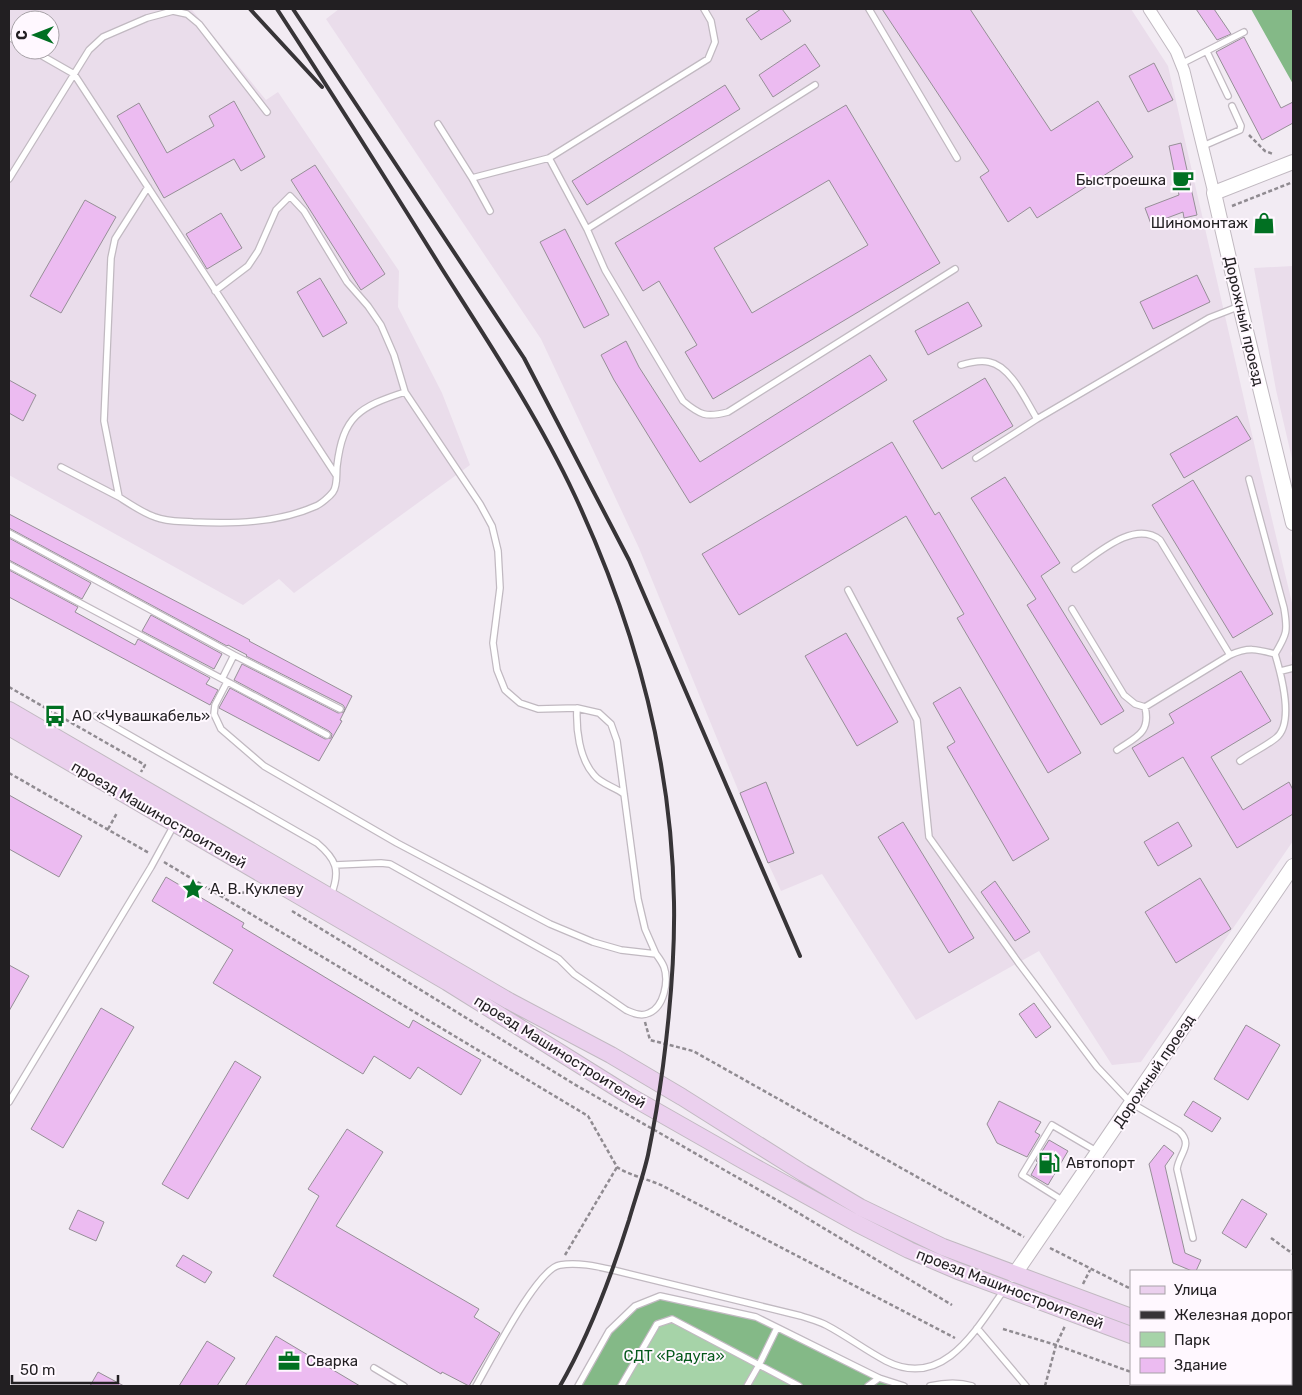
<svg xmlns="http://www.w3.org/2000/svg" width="1302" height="1395" font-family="Rubik,sans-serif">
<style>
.built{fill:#eaddeb;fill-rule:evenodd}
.green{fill:#a6d3a8}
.forest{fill:#84b987}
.building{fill:#ecbbf1;stroke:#968f97;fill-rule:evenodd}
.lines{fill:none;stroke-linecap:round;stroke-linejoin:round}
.service-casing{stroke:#c1b9c1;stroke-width:8}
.minor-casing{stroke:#c1b9c1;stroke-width:13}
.tertiary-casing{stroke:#c1b9c1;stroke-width:16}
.secondary-casing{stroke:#c1b9c1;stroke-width:18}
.path{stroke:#908b91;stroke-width:2.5;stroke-dasharray:4 2.5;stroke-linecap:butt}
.service{stroke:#fff;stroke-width:5.5}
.minor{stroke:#fff;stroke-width:11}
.tertiary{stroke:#fff;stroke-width:14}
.secondary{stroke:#ebd0ee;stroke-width:16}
.rail{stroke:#373437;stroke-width:4}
.labels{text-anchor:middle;stroke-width:4;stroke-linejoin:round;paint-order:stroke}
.poi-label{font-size:15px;fill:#221f22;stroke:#fff8ff;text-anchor:start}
.street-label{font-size:15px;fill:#221f22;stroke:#fff8ff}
.park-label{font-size:15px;fill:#05591b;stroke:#fff8ff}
</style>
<rect width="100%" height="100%" fill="#f2ebf3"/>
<path class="built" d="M9,9H189L192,10L266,100L278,92L399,271L398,307L442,393L470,465L294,593L279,579L243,605L9,475ZM20,20H50V50H20Z
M339,9H1131L1168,66L1259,465L1293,607V650L1291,653L1293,662V841L1141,1062L1112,1065L1039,951L916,1020L822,874L781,891L768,863L639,548L541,339L326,19Z
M1293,266V463L1276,390L1254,268Z"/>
<path class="green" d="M672,1319L799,1386H621L657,1324Z"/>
<path class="forest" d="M1251,9H1293V84Z
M660,1296L756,1317L879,1378L904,1386H799L672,1319L657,1324L621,1386H578L609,1331L635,1306Z"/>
<path class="building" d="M761,9H782L791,21L761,40L746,19Z
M882,9H970L1051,131L1098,101L1133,157L1037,218L1030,207L1008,222L980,177L989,171Z
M1196,9H1214L1231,34L1217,40Z
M1244,37L1281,108L1293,102V123L1262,140L1216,52Z
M805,44L820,66L773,97L759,75Z
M1154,63L1173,100L1148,112L1129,76Z
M725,85L740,109L587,205L572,181Z
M234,101L265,157L241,171L234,159L164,198L117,116L139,103L167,153L214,126L209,116Z
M846,105L940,263L713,399L685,352L697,345L659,281L643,291L615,243ZM829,180L868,245L752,313L714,248Z
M1181,143L1197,215L1184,218L1183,212L1151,224L1145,208L1179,195L1169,146Z
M315,165L385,274L361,290L291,180Z
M85,200L116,217L61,313L30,296Z
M221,213L242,248L207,269L186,234Z
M565,229L609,315L584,328L540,242Z
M1197,275L1210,302L1153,329L1140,302Z
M320,278L347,323L323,337L297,292Z
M968,302L982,326L928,355L915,331Z
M626,341L639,367L700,462L870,355L887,380L690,503L614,380L601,355Z
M985,378L1013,426L942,469L913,421Z
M9,380L36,395L23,421L9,413Z
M1237,416L1251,439L1184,478L1170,454Z
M892,442L935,515L939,512L1081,753L1048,773L957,618L964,614L906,516L739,615L702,554Z
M1005,477L1060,563L1041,576L1124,711L1101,725L1027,605L1036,599L971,498Z
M1193,480L1273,614L1233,638L1152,505Z
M9,514L250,640L249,641L352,696L340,720L342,721L319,761L219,708L220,706L230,688L325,739L331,738L332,734L329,731L234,680L242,664L338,713L344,712L345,708L343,705L246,656L247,655L228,645L227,646L9,528Z
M9,538L91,583L82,599L9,560Z
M9,570L78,607L75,612L135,645L138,639L210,678L206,684L218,690L210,705L9,597Z
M151,615L222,654L214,669L142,631Z
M846,633L898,722L857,746L805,656Z
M1241,671L1271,721L1211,757L1243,810L1289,782L1293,790V814L1237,848L1183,757L1149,777L1132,748L1174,723L1169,714Z
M960,687L1049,839L1013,861L947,747L955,742L933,703Z
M766,782L794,853L768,863L740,793Z
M9,795L82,836L59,877L9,849Z
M903,822L974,938L949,953L878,837Z
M1178,822L1192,846L1158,866L1144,842Z
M166,877L244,923L242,927L409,1028L413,1020L481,1060L461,1095L418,1067L410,1079L374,1056L363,1074L213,983L233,950L152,901Z
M1200,878L1231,929L1176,963L1145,912Z
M995,881L1030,932L1015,941L981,892Z
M9,965L29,976L9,1011Z
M1034,1003L1051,1027L1036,1038L1019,1014Z
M101,1008L134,1027L63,1148L31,1129Z
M1246,1025L1280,1045L1248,1100L1214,1079Z
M235,1061L261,1077L188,1199L162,1184Z
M999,1101L1041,1122L1035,1132L1040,1135L1027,1157L997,1143L987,1124Z
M1193,1101L1221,1118L1212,1132L1184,1115Z
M347,1129L383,1152L336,1226L479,1309L474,1317L500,1333L469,1386L442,1372L441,1374L273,1276L319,1196L308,1189Z
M1049,1140L1068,1151L1048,1185L1031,1175L1038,1162L1036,1161Z
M1164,1145L1174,1153L1165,1166L1185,1253L1201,1260L1196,1271H1192L1173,1263L1149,1164Z
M1242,1199L1267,1214L1246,1248L1222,1233Z
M78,1210L104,1222L96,1241L69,1229Z
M183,1255L212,1272L205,1283L176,1266Z
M276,1336L360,1386H245Z
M207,1341L235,1358L217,1386H179Z
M98,1372L124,1386H90Z"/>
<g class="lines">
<g class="service-casing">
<path id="service" d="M704,9L711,21L715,42L708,59L549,158L587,229L605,270L683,401C700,415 706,418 728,412L955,269
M869,9L957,158
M9,37L20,43
M32,50L74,74L336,475
M1207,52L1228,96
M1181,64L1244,32
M438,124L472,178L490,211
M1203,146L1240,130L1241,126L1232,106
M472,178L549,158
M9,179L89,50L103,37L147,18L173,11L187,14L199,24L267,112
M148,187L115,239L111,258L104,421L119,497C130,504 143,513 155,517C167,522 180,521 193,522C233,524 278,523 316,506C321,504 330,496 333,492C338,485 336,474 337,466C343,416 359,407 405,392
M587,229L815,85
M215,291L248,266L258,251L276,210L290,196L304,211L347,282L368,306L381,325L394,355L405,392L480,504L492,526L498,551L500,588L493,643L497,670L505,690L520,703L538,709L577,708L599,713L611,724L617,741L638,899L645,929L656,954
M961,365C971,362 980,360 989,362C1011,366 1026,401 1037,419
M976,458L1037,419L1209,318L1240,306
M61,467L119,497
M9,533L234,655L340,709
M9,565L327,735
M1075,569C1096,555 1134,519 1160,540L1230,655
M848,590L917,720L929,837L1018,962L1097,1067L1131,1103L1179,1131C1194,1145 1179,1153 1177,1169L1193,1238
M1072,609L1124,695L1135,704L1145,707L1230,655C1248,647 1256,649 1275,654
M1281,671L1293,668
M222,679L234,655
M227,682L215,705L214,714L221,729L264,766L397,843L550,924L593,942L621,950L656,954C659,958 662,962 664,967C669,981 664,1007 649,1013C641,1017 633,1013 626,1010L574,974L559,959L390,864L381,863L335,865
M577,708C576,729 579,758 594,775C601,784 615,787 624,794
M96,716L317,843C336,859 341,870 331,895
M1117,750C1136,737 1151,733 1145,707
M1240,761C1251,753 1265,747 1276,738C1295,723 1281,674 1275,654C1287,634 1288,631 1284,608L1249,479
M9,1102L151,867L174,825
M1065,1202L1022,1175L1052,1125L1098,1152
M977,1328L1026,1386
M374,1368L404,1386
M476,1386C489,1364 537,1268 560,1265C577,1262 596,1266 613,1270L801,1316C810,1319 819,1321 826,1325C847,1336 865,1350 886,1361C943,1390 976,1330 1004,1290
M578,1386L609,1331L635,1306L660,1296L756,1317L879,1378L904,1386
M621,1386L657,1324L672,1319L799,1386
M747,1386L759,1365L777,1328
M868,1386L879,1378
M930,1386C943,1383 959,1382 972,1386"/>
</g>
<g class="minor-casing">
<path id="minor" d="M1149,9L1176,51L1184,71L1214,193"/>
</g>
<g class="tertiary-casing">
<path id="tertiary" d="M1293,162L1214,193L1240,306L1293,523
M1014,1275L1293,866"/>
</g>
<g class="secondary-casing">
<path id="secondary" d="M9,710L509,1001L611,1055L682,1097L803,1173L860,1207L943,1247L1131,1317
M9,727L447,982L628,1095L744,1161L856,1223L909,1250L958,1271L1131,1335
M1226,1384L1230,1386
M1259,1384L1263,1386"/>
</g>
<path class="path" d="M1249,135L1265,151L1273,154
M1232,206L1293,182
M9,687L145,765L141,772
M9,773L149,853
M108,829L117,813
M164,862L588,1116L617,1167C629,1175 647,1179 661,1185L955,1338
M221,895L260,891
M292,911L574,1084L775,1199L952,1305
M645,1022L650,1040L693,1051L1024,1237
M1271,1238L1293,1254
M1050,1248L1131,1289
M565,1255L617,1167
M1083,1284L1090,1270
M1003,1329L1056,1345L1131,1372
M1291,1373L1293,1375
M1156,1384L1161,1386
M1045,1386L1056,1345L1065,1326"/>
<use href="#service" class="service"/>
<use href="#minor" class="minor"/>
<use href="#tertiary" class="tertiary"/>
<use href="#secondary" class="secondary"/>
<path class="rail" d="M250,9L322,87
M277,9C333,95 388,182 442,269C489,343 538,417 575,496C634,623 672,760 674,902C675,957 670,1012 663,1066C659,1096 654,1126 648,1155C643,1177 635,1199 629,1220C611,1277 590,1334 560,1386
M293,9L524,358L629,560L800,956"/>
</g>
<defs>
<g id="cafe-bare" transform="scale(1.725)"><path d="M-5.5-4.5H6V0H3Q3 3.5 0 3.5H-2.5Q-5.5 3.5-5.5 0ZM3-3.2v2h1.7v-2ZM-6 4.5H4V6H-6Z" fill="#017022" stroke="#fff8ff" stroke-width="2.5" paint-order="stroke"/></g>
<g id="shop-bare" transform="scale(1.725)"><path d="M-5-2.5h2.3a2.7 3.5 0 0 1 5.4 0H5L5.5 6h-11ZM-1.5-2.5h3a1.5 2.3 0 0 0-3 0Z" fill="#017022" stroke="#fff8ff" stroke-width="2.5" paint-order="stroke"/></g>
<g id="bus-bare" transform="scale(1.725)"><path d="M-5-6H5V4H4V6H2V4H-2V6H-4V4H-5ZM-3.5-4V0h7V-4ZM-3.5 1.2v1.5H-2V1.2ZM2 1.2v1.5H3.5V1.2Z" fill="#017022" stroke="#fff8ff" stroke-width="2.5" paint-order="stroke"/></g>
<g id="sight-bare" transform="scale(1.725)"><path d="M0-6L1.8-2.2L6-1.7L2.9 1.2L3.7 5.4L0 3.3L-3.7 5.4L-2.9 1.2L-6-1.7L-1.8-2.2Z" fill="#017022" stroke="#fff8ff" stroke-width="2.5" paint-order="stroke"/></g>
<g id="fuel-bare" transform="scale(1.725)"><path d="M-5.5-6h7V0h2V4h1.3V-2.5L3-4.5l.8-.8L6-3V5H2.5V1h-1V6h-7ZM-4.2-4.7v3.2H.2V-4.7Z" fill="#017022" stroke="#fff8ff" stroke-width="2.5" paint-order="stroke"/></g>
<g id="office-bare" transform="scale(1.725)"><path d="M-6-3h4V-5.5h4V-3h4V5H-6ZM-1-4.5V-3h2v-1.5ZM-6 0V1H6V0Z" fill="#017022" stroke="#fff8ff" stroke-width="2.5" paint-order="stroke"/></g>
</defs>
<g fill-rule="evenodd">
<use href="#cafe-bare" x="1183" y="180"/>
<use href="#shop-bare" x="1264" y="223"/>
<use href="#bus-bare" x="55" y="716"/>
<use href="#sight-bare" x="193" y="889"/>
<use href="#fuel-bare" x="1049" y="1163"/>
<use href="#office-bare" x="289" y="1361"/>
</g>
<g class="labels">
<g class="poi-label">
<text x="1166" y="185" text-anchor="end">Быстроешка</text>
<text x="1248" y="228" text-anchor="end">Шиномонтаж</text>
<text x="72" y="721">АО «Чувашкабель»</text>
<text x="210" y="894">А. В. Куклеву</text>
<text x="1066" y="1168">Автопорт</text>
<text x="306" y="1366">Сварка</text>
</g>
<g class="street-label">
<text transform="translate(1244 321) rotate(77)" y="5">Дорожный проезд</text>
<text transform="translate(159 815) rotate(30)" y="5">проезд Машиностроителей</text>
<text transform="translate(560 1052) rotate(32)" y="5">проезд Машиностроителей</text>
<text transform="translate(1154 1071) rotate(-56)" y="5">Дорожный проезд</text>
<text transform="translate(1010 1289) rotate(21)" y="5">проезд Машиностроителей</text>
</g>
<g class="park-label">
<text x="674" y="1361">СДТ «Радуга»</text>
</g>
</g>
<rect width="1302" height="1395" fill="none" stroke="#221f22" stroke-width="20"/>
<rect x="1130" y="1270" width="162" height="115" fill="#fff8ff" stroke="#a7a1a7"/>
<rect x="1140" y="1286" width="25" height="8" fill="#ebd0ee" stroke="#a7a1a7"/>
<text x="1174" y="1295" font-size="15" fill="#221f22">Улица</text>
<rect x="1140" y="1311" width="25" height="8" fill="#373437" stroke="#a7a1a7"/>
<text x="1174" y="1320" font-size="15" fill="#221f22">Железная дорога</text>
<rect x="1140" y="1332" width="25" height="15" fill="#a6d3a8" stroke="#a7a1a7"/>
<text x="1174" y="1345" font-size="15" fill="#221f22">Парк</text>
<rect x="1140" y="1358" width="25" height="15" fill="#ecbbf1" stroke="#a7a1a7"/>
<text x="1174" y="1370" font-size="15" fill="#221f22">Здание</text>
<g transform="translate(35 35) rotate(270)"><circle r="24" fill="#fff8ff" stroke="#a7a1a7"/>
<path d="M0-4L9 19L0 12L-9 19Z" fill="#017022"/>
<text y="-8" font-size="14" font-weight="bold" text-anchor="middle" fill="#221f22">С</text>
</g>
<path d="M12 1375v8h106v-8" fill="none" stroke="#221f22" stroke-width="2.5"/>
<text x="20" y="1375" font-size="15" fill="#221f22" stroke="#fff8ff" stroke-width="4" paint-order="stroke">50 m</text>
</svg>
